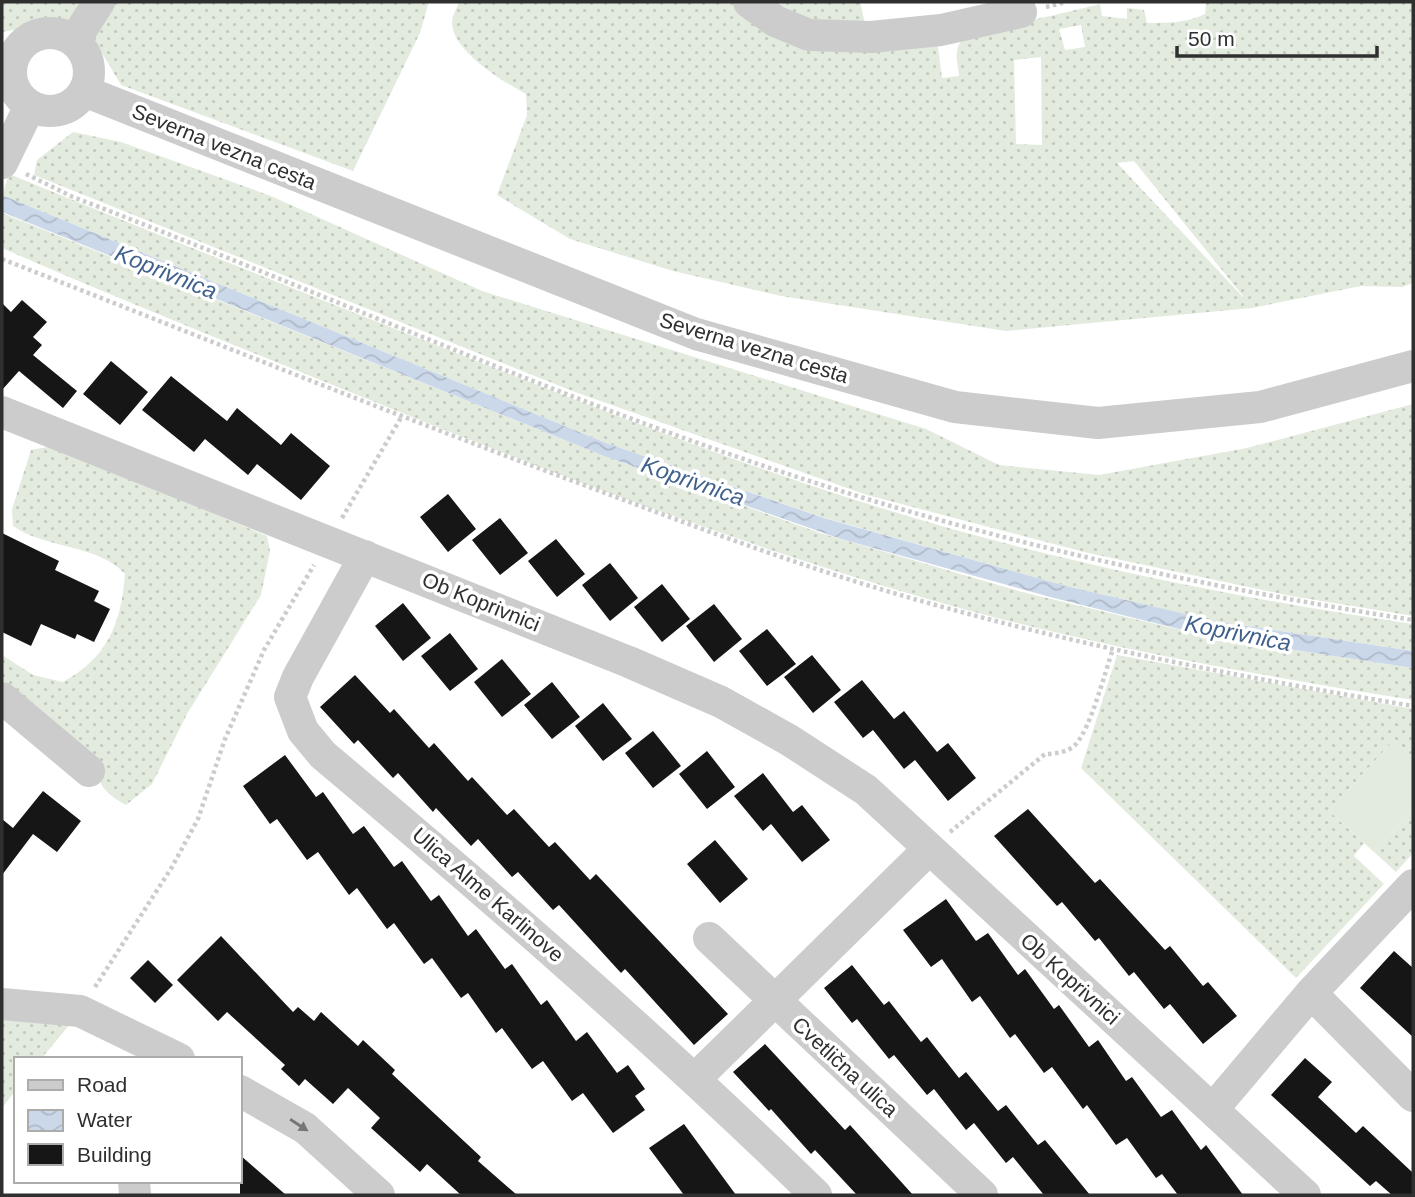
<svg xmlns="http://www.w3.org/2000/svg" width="1415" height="1197" font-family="Helvetica,sans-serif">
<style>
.grass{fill:url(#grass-dots);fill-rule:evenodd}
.pitch{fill:#e2ebde}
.water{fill:url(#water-waves)}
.building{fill:#161616}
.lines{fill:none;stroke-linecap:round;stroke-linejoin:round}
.path{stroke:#ccc;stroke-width:4.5;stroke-dasharray:3.5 3.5;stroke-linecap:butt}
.minor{stroke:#ccc;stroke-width:32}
.oneway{fill:#767676}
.labels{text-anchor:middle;stroke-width:7;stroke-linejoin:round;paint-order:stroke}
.street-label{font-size:21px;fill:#2f2f2f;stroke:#fff}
.water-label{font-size:23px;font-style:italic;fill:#41618d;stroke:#fff}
</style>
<defs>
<pattern id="grass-dots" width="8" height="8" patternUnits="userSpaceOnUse" patternTransform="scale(1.75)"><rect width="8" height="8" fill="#e2ebde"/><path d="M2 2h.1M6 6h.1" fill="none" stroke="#c2cabf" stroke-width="1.8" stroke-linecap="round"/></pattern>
<pattern id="water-waves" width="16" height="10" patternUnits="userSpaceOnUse" patternTransform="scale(1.75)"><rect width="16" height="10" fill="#cbd8ea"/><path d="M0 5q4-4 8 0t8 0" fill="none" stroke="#afbac9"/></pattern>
</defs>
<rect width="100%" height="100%" fill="#fff"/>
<path class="grass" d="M2,2H84L72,21L2,32Z
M109,2H429L420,33L353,171L121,85L89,31Z
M459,2H744L758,14L925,36L938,47L942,78L959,76C958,64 953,50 962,40C968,33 1080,10 1100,4L1102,16L1127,19V8L1144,10L1147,23C1167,23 1187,23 1205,14L1206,2H1413V283L1402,287L1361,286L1252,308L1006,331L781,296L673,271L570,239L497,195L527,115L526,94C504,82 453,52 452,23C452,16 457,8 459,2ZM1081,25L1085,47L1065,50L1059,29ZM1041,57L1042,145L1016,144L1014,60ZM1134,161L1243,296V297L1117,163Z
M762,2H860L866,28L806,25Z
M73,132L121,142L271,196L482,291L926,429L999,465L1099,475L1247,448L1413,404V616L1291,596L1088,553L867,495L575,392L34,175L37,160Z
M9,174C146,230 285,285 423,340C568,397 713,455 862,502C1041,559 1228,597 1413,624V651L1220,622L1066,586L825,518L606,443L2,195Z
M2,213L604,456L820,533L1022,592L1210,637L1413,668V700C1252,674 1088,645 931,600C731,542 533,466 340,388C227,342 114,297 2,248Z
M53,446L267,536L270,551L261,595L187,714L152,784L126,805C90,785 106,778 87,756C63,727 32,702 2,680V655L33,675L63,682C108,657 121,624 125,574C98,544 46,549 13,526L12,509L31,450Z
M1117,655L1413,709V758L1394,740L1329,811L1364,843L1354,856L1384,884L1296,978L1081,768Z
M1413,809V853L1396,872L1374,852Z
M2,1018L71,1023L41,1059H16V1090L2,1108Z"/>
<path class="pitch" d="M1394,740L1413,758V809L1374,852L1329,811Z"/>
<path class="water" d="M2,195L606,443L827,519L1066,586L1220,622L1413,651V668L1215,638L1050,597L841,539L604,456L2,212Z"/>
<path class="building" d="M22,300L47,322L33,337L42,345L33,355L77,391L63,408L19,371L2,390V303L11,312Z
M111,361L148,392L120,425L83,394Z
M171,376L227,421L237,408L281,445L291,433L330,466L301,500L257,464L248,475L205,439L194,452L142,410Z
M448,494L476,529L448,552L420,517Z
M500,518L528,553L500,575L472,540Z
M2,533L59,561L55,570L99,591L94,601L110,609L94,642L77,634L75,639L41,624L31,646L2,632Z
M556,539L585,574L557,597L528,561Z
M610,563L638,598L610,621L582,585Z
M662,584L690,619L662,642L634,607Z
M403,603L431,638L403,661L375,626Z
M714,604L742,639L714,662L686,626Z
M767,629L796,664L767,686L739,651Z
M450,633L478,669L450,691L421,656Z
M812,655L841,690L813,713L784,677Z
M502,659L531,694L502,717L474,682Z
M355,675L390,713L394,709L429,748L434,743L468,781L472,777L507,815L514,809L549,847L555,842L590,880L596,874L728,1014L694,1045L625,969L621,973L559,905L553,910L518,872L512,877L478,839L471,846L436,808L433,812L398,773L393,778L358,740L354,744L320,707Z
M862,680L894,719L904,711L937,752L948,743L976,778L948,801L915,760L904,769L873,730L863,738L834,702Z
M552,682L580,717L552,739L524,705Z
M603,703L632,739L603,761L575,726Z
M653,731L681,766L653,788L625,753Z
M707,751L735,787L707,809L679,774Z
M285,755L316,797L323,792L353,834L364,826L394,867L402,861L431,901L439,895L468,936L476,929L505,969L512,964L541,1005L547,1000L576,1041L587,1032L617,1073L628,1065L645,1089L635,1096L645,1110L613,1133L583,1093L572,1101L543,1061L532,1069L502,1028L496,1033L468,993L461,998L432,958L424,964L394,923L387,929L357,888L349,895L318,852L307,860L277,819L270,824L243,786Z
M763,773L793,812L802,805L830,840L802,862L771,824L763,831L734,796Z
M43,791L81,821L57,852L33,834L2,875V819L13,828Z
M1028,809L1095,883L1100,879L1165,950L1170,946L1203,986L1208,982L1237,1016L1203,1044L1170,1004L1164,1009L1134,972L1129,976L1099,938L1095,941L1062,902L1057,906L994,836Z
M715,840L748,879L720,903L687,864Z
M946,899L976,941L988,933L1018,975L1025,969L1054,1009L1059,1005L1089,1047L1098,1040L1126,1081L1132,1077L1161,1117L1172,1110L1201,1150L1206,1145L1243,1195H1178L1162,1174L1156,1178L1127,1138L1116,1145L1087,1105L1083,1109L1052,1067L1044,1073L1015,1034L1010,1038L980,996L972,1002L942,959L931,967L903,930Z
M221,936L293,1012L298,1007L314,1021L321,1012L358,1046L363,1040L395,1070L392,1074L481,1157L478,1161L517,1195H461L427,1164L420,1172L371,1128L380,1118L348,1088L333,1104L305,1079L299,1086L281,1069L285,1065L227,1012L218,1021L177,980Z
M1394,951L1413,968V1037L1360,988Z
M148,960L173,985L155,1003L130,978Z
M852,965L884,1005L889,1001L921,1042L927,1037L959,1078L966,1072L998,1111L1006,1105L1038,1145L1045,1140L1090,1195H1044L1013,1157L1006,1163L974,1123L966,1130L934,1089L927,1095L894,1055L889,1059L857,1019L852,1023L824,988Z
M765,1044L845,1130L850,1125L913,1195H857L815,1150L811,1154L771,1109L769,1111L733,1072Z
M1305,1058L1332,1082L1318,1097L1356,1133L1363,1126L1413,1173V1195H1392L1376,1181L1370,1186L1271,1095Z
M684,1124L736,1195H684L649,1148Z
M240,1155L286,1195H240Z"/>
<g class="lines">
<path class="path" d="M1046,7L1066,2
M26,174L73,197C338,298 596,417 867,499C1046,553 1229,591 1413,620
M2,259C201,337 399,417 600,491C709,532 819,573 932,604C1090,648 1251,679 1413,706
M342,518L402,416
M950,832L1045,754C1055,754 1069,752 1076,744C1091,727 1105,672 1113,649
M95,987L172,867L198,819L225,739L264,650L314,565"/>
<path class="minor" d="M749,2L775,21L809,35L871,37L941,30L1021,12
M11 72a39 39 0 1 1 78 0a39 39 0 1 1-78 0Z
M74,41L99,2
M84,91L696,334L955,407L1098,423L1260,407L1413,366
M2,163L30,106
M2,412L629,662L721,702L789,740L866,790L1305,1195
M365,556L298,677L290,697L303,731L323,755C492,897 658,1041 816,1195
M2,698L89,771
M709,938L982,1195
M1311,993L1413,1096
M2,1004L80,1011L179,1059
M696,1078L928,850
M240,1091L305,1128L379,1195
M1213,1109L1311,993L1413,885
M134,1181L135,1195"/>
</g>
<defs><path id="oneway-solid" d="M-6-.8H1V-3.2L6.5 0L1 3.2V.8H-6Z" transform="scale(1.75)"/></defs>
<use class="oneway" href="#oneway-solid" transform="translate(299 1125) rotate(33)"/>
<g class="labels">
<g class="street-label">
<text transform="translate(224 147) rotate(22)" y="7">Severna vezna cesta</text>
<text transform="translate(754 348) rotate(17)" y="7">Severna vezna cesta</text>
<text transform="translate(481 602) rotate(22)" y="7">Ob Koprivnici</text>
<text transform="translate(488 895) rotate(41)" y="7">Ulica Alme Karlinove</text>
<text transform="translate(1070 979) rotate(42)" y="7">Ob Koprivnici</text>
<text transform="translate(845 1067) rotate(43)" y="7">Cvetlična ulica</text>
</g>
<g class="water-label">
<text transform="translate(166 272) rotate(22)" y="8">Koprivnica</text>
<text transform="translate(693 481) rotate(19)" y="8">Koprivnica</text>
<text transform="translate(1238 633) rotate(11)" y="8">Koprivnica</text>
</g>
</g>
<rect width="1415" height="1197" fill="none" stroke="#2f2f2f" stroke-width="7"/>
<rect x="14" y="1057" width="228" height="126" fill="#ffffff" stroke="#acacac" stroke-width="2"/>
<rect x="28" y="1080" width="35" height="10" fill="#cccccc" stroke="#acacac" stroke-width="2"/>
<text x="77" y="1092" font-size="21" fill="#2f2f2f">Road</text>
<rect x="28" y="1110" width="35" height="21" fill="url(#water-waves)" stroke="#acacac" stroke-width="2"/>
<text x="77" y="1127" font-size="21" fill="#2f2f2f">Water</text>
<rect x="28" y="1144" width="35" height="21" fill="#161616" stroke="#acacac" stroke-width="2"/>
<text x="77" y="1162" font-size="21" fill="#2f2f2f">Building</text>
<path d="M1177 46v10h200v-10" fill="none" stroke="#2f2f2f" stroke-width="3.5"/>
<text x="1188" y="46" font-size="21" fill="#2f2f2f" stroke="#ffffff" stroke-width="5" paint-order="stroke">50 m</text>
</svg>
